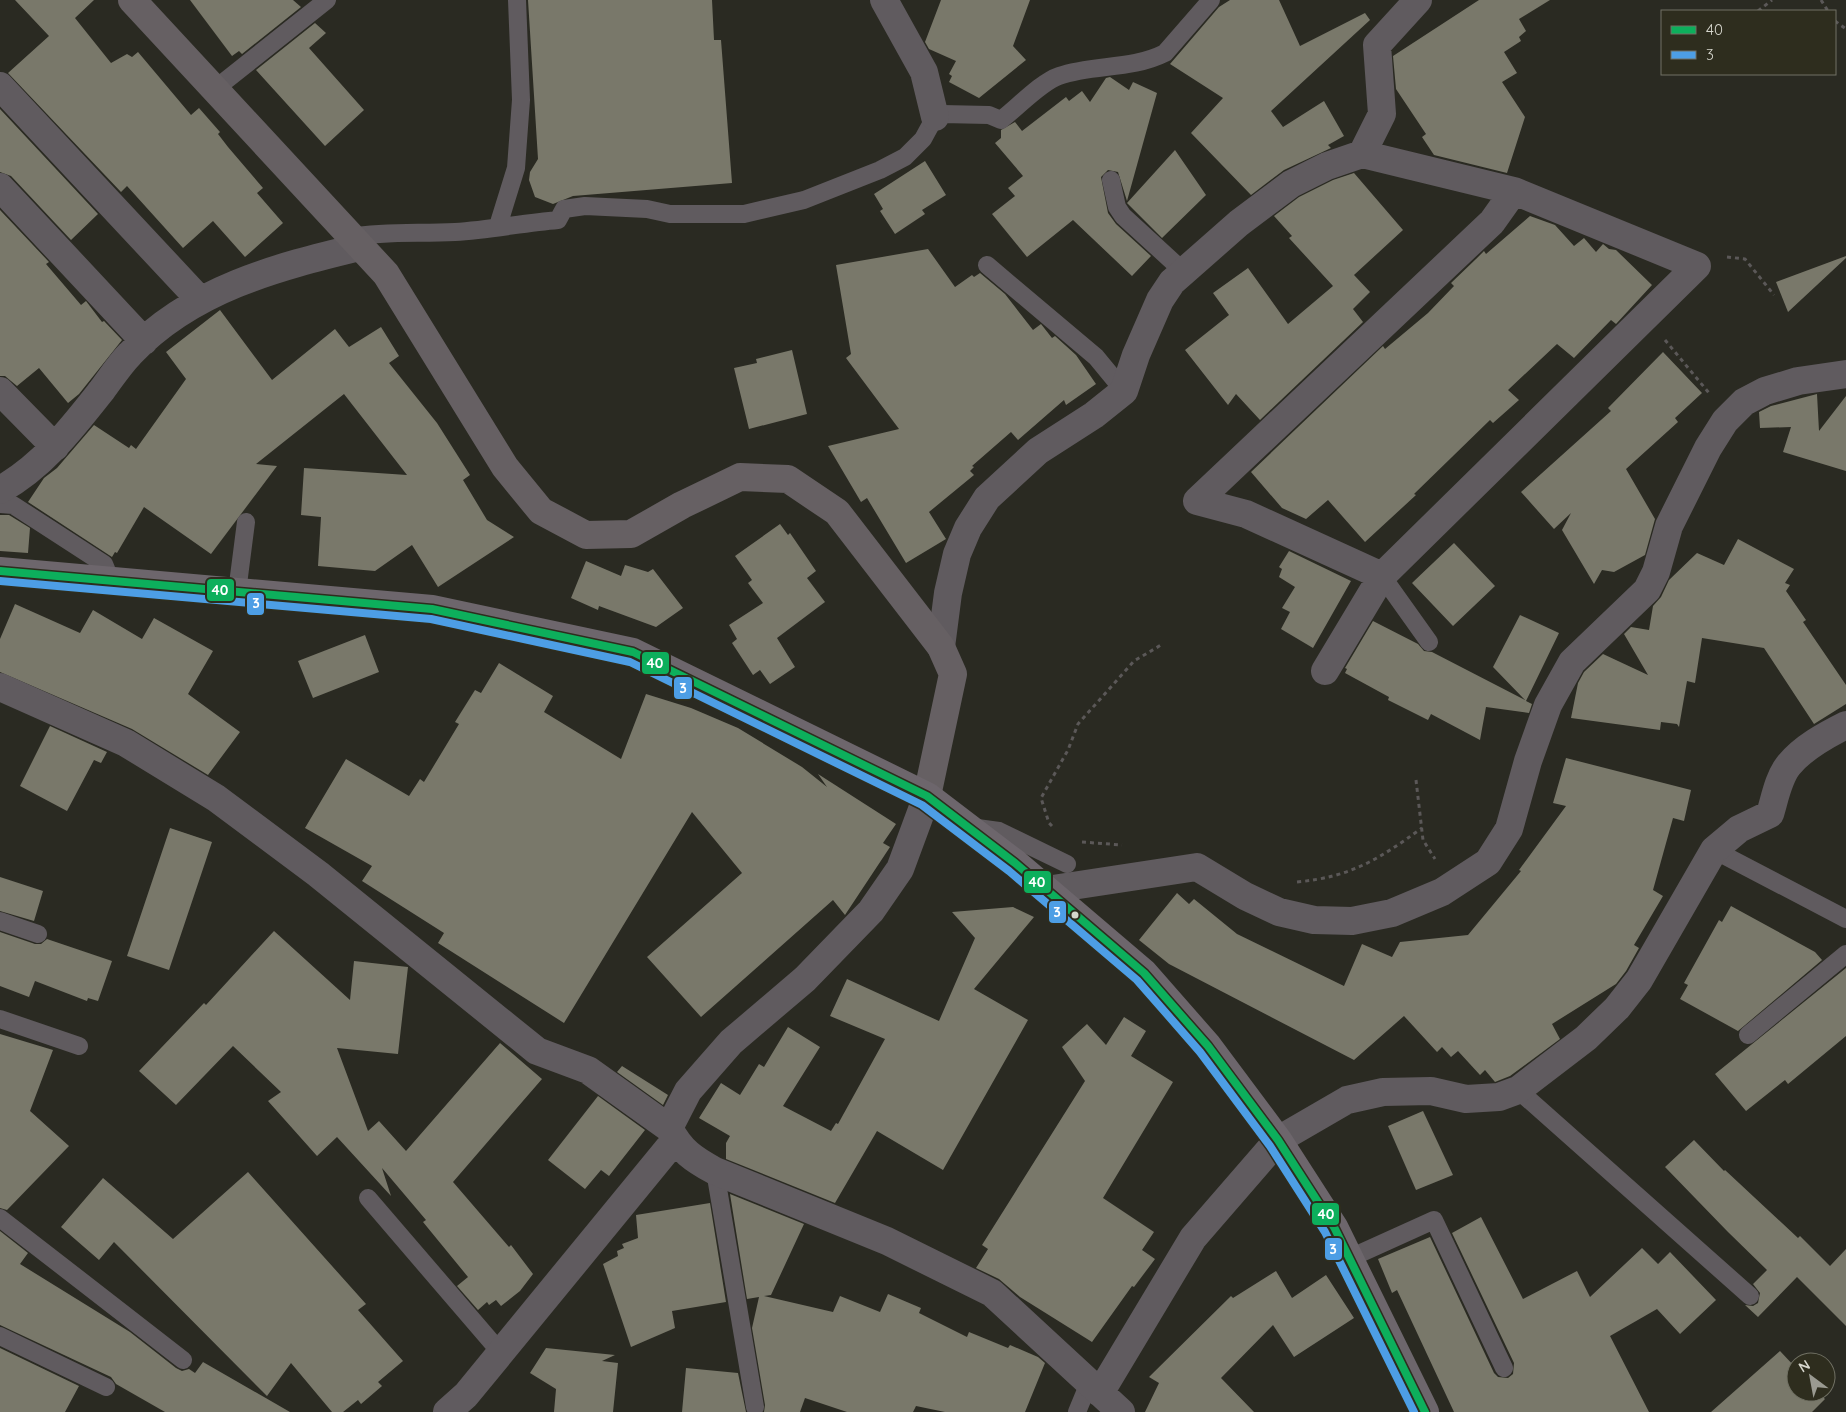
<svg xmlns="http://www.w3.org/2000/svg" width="1846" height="1412" font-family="Quicksand,sans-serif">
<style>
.building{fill:#79786a}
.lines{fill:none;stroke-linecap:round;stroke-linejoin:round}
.path{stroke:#5b5858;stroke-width:3;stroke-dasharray:4 4;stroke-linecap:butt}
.lane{stroke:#605b5f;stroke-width:18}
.street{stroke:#605b5f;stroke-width:28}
.secondary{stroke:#666063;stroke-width:28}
.primary{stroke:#6d666c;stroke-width:28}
.bus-1-casing{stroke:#2e2d1e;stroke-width:11}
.bus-2-casing{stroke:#2e2d1e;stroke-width:11}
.bus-1{stroke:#0daf5c;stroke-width:8}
.bus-2{stroke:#4d9ee5;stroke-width:8}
.bus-dot{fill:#d6d6cd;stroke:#2e2d1e;stroke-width:2}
.line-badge{stroke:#2e2d1e;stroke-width:2}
.badge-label{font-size:14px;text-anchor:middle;font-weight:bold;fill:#fff}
</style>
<rect width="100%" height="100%" fill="#2a2a22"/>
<path class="building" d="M15,0H94L75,18L111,63L127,54L132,57L138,52L191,115L199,108L220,132L218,134L228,147L263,188L257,193L283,223L245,257L213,221L183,248L127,186L121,192L8,73L49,36Z
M190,0H293L301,7L242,54L239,51L232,56Z
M528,0H712L714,40H721L732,183L573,196L553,204L535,197L529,180L530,172L538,159Z
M941,0H1030L1013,46L1026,60L979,98L949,82L952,76L949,74L956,61L929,49L925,42Z
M1230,0H1279L1300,46L1365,13L1370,20L1271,111L1283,127L1324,101L1344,136L1328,145L1331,148L1284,170L1251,195L1191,133L1223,98L1170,64L1219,7Z
M1479,0H1550L1519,19L1526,31L1519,37L1521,41L1504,52L1517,73L1502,82L1525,117L1507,173L1434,155L1422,137L1426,134L1396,89L1393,56Z
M315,23L326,33L309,48L364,110L325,146L256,70Z
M1110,77L1129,90L1133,82L1157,93L1127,201L1118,172L1108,170L1101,177L1108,213L1116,224L1151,256L1132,276L1073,220L1027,257L992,214L1015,196L1008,188L1023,176L995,143L1001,138V130L1015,122L1022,131L1066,97L1069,101L1082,91L1090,102L1106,78Z
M0,109L98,214L71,240L11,176L0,172Z
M1175,150L1206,195L1162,238L1127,203Z
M925,161L946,195L922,210L925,214L895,234L880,211L883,209L874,194Z
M1354,173L1403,230L1354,275L1370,292L1353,309L1363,322L1260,420L1236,394L1228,405L1185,350L1229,315L1213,293L1248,268L1288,324L1333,286L1289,238L1292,236L1274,216L1299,197L1333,180Z
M0,210L49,262L46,264L81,305L86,301L102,322L104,321L122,340L79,394L68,403L39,368L17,386L5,376H0Z
M1530,216L1555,225L1574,246L1584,238L1596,252L1603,244L1609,249L1616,250L1652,285L1616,324L1611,320L1574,358L1557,344L1508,390L1519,400L1493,423L1490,420L1414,494L1416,495L1365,542L1328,500L1306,519L1282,508L1251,472L1383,346L1385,349L1428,313L1454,286L1451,283L1476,259L1484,251L1486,254Z
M928,249L955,287L972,275L974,277L980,273L1005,294L1033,330L1041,324L1052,338L1055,336L1076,355L1096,384L1066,405L1064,400L1018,440L1011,432L972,466L974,467L970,471L974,475L929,512L946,539L906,563L867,498L861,502L828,446L899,429L846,358L851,354L836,265Z
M1846,256V258L1788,312L1776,282Z
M220,310L272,380L335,329L349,347L381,327L399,356L389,363L437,423L470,475L463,480L487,520L514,537L438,587L412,545L375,571L318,566L321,517L301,515L304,468L407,475L344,394L256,464L277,466L211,554L144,507L117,553L115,552L112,557L28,502L44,478L57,468L94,425L129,448L131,445L136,449L186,379L166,352Z
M792,350L807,414L749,429L734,368L757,363L756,359Z
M1663,352L1702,393L1675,418L1678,422L1626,469L1655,519L1645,555L1614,572L1602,570L1594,584L1562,530L1571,513L1554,529L1521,492L1611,411L1608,408Z
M1817,394L1819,431L1846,396V471L1783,452L1791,427L1760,428L1759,412L1771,406Z
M0,515H9L30,528L28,553L0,551Z
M780,524L788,535L790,533L816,571L807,578L825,602L777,638L795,667L770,684L760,670L753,675L732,643L737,639L729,625L763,603L748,583L752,580L735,556Z
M1738,539L1794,569L1785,583L1790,585L1786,591L1806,620L1803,622L1846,685V704L1814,724L1764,648L1702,638L1695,683L1687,681L1679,727L1677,724L1661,722L1660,730L1571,718L1578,683L1584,672L1603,654L1648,675L1624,634L1631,627L1649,630L1653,606L1661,597L1669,580L1697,553L1724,565Z
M1454,543L1495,586L1453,626L1412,583Z
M1289,551L1351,581L1313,648L1281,629L1290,612L1282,608L1295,587L1279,577L1282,569L1279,567Z
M586,561L621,576L625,565L648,572L653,569L683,608L656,627L599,606L598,610L571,598Z
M15,604L80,633L93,610L142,639L154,618L213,651L188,694L240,732L208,775L132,729L0,672V639Z
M1520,615L1559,633L1526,701L1532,704L1529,713L1486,707L1480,740L1431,714L1428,720L1388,700L1389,697L1345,673L1347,669L1345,668L1373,621L1418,644L1424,651L1432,652L1525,700L1493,667Z
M365,635L379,672L313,698L298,661Z
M499,663L553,696L544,712L621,759L646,694L691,708L738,728L802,767L827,787L818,774L896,824L883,843L890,847L845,915L833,900L701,1017L647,957L742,873L692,812L564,1023L438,943L444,933L362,881L372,866L305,828L346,759L409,796L420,779L424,782L459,724L455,722L475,690L481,693Z
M50,726L107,752L101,763L94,760L67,811L20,786Z
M1566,758L1691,790L1684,821L1673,818L1653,890L1663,896L1634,945L1639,948L1626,971L1616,984L1552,1024L1560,1039L1510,1076L1495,1082L1485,1070L1480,1075L1458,1051L1451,1057L1442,1047L1437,1052L1404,1016L1354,1060L1169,964L1139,940L1177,893L1189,904L1194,899L1237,934L1344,986L1362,944L1392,957L1400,942L1468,935L1521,871L1519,870L1566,806L1553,803Z
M170,828L212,842L169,970L127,956Z
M0,877L43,891L34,921L0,911Z
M1731,906L1815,952L1822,960L1738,1031L1680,999L1688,985L1684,983L1719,920L1722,922Z
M1013,907L1034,917L974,989L1028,1020L943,1170L877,1131L835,1203L726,1159V1143L730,1136L699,1118L721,1083L740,1095L759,1064L764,1067L788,1027L820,1047L783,1106L831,1131L836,1123L838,1124L885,1039L830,1016L847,979L939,1021L975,938L952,912Z
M274,931L350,1000L354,961L408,967L398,1054L337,1048L368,1131L379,1121L406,1151L500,1043L542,1079L453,1182L509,1247L511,1245L533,1274L520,1291L501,1306L496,1300L489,1305L487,1302L478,1310L457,1286L468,1277L423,1222L426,1220L382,1168L391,1196L337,1137L317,1156L268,1101L281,1092L233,1046L176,1105L139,1071L204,1003L206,1005Z
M0,932L35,944H41L47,939L112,961L98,1001L88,998L87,1001L35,981L29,997L0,986Z
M1846,968V1036L1788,1084L1785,1080L1746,1111L1715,1074Z
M1124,1017L1146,1031L1131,1056L1173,1082L1103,1198L1154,1232L1142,1250L1155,1259L1134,1287L1132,1286L1092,1342L1020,1297L999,1279L976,1268L988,1249L982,1245L1085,1081L1062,1047L1087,1024L1106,1045Z
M0,1034L53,1050L30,1111L69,1146L7,1210L0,1208Z
M622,1066L668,1095L663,1105L617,1072Z
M598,1096L645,1130L609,1176L601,1170L585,1189L548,1160Z
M1423,1111L1453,1175L1416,1190L1388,1126Z
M1694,1140L1724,1171L1725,1170L1798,1238L1800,1236L1830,1266L1846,1249V1326L1797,1277L1758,1317L1745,1305L1753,1306L1758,1303L1760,1293L1753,1284L1767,1270L1728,1232L1665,1167Z
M248,1172L366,1304L358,1310L403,1361L378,1382L382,1386L361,1404L358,1400L343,1412H332L291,1363L267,1396L114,1242L99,1260L61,1227L103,1178L173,1239Z
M730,1194L804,1224L771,1295L764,1296L833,1312L840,1296L880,1312L888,1294L921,1308L919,1313L967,1337L969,1332L1008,1348L1010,1345L1038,1357L1045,1363L1025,1412H945L916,1406L913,1412H847L805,1398L800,1412H764L765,1405L752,1328L759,1297L747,1299Z
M710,1203L726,1302L672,1311L675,1328L631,1347L603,1264L618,1256L617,1251L624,1248L622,1244L638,1238L636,1215Z
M1481,1217L1523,1299L1577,1271L1590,1297L1642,1248L1658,1264L1670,1252L1716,1300L1680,1334L1657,1309L1610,1336L1649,1412H1454L1397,1290L1392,1293L1378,1259L1430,1237L1494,1373L1498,1377L1508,1378L1513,1374L1514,1363L1452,1233Z
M0,1231L28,1253L20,1264L130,1332L176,1368L182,1371L189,1369L195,1373L203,1362L290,1412H165L116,1384L111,1377L0,1325Z
M1276,1271L1292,1298L1326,1275L1354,1318L1294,1357L1273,1325L1221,1378L1254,1412H1145L1159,1383L1149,1377L1231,1296L1233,1298Z
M0,1348L79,1386L65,1412H0Z
M546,1348L615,1355L602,1361L618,1363L613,1412H554L556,1389L530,1373Z
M1780,1351L1796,1368V1392H1818L1825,1399L1812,1412H1711Z
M686,1368L738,1373L746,1412H682Z"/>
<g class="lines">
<path class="path" d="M1821,0L1828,11
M1758,11L1772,0
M1835,21L1846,29
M1727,257L1745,259L1774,295
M1665,340L1709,393
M1416,780L1423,840L1435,859
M1052,826L1049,823L1041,798L1068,750L1078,724L1134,661L1161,645
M1082,842L1122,845
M1297,882C1351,877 1379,859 1422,828"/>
<path class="lane" d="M215,89L327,0
M1111,180L1117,207L1123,216L1183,271
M498,226L516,168L521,100L517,0
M351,237C387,231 419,234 455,232C489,230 523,223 558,220L564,209L585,206L647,209L670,214H744L804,200L880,170L905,157L923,139L935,117L942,114L989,115L1001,120C1017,108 1041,82 1059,76C1094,64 1131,70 1165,53L1211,0
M987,265L1096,357L1124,391
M0,504L13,505L104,564L111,581
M1382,576L1429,642
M237,592L246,522
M970,827L999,831L1067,864
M1714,850L1846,919
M0,921L38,934
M0,1019L79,1046
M1748,1035L1846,954
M1518,1090L1750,1296
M715,1171L755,1407
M368,1198L501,1353
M0,1218L183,1360
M1350,1258L1434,1220L1504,1368
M0,1336L106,1387
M1077,1412L1089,1383"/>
<path class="street" d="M884,0L924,72L935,117
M0,86L200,300
M0,187L144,341
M0,391L55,447
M0,490C43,466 72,428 102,390C111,378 120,364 130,354C191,289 277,267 360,247
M1382,576L1246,514L1197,501L1492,222L1514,191
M941,647L948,593L957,554L968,528L987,498L1038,451L1094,415L1124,391L1136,355L1160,300L1172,282L1239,223L1291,184L1327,166L1362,154L1382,114L1377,45L1418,0
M1325,671L1382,576L1697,266L1514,191L1362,154
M0,687L126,743L216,798L318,874L537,1051L588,1070L669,1128C681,1151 693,1159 715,1171L887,1241L992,1293L1121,1412
M1046,890L1197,867L1245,896L1279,912L1314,920L1352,921L1392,913L1442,892L1488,862L1509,829L1528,761L1548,705L1572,662L1647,590L1656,572L1669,526L1708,448L1725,421L1744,402L1765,391L1798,381L1846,374
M669,1128L688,1091L731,1042L805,979L871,911L900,869L927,796
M1100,1393L1193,1238L1278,1140L1347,1100L1383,1092L1431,1091L1466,1099L1499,1097L1518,1090L1586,1038L1617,1008L1639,980L1714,850L1739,829L1770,814C1775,798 1778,779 1788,766C1802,748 1826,735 1846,725
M447,1412L466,1395L675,1140"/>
<path class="secondary" d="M132,0L386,274L505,467L541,511L586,535L631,534L682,505L740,477L788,479L837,512L941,647L953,674L927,796"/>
<path class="primary" d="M0,571L432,609L633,652L927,796L1015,863L1144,973L1208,1046L1278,1140L1334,1227L1425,1412"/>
<g class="bus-1-casing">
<path id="bus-1" d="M0,571L432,609L633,652L927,796L1015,863L1144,973L1208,1046L1278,1140L1334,1227L1425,1412"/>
</g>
<g class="bus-2-casing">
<path id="bus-2" d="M0,581L431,619L630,662L922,805L1009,871L1137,980L1200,1052L1270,1146L1325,1232L1414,1412"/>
</g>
<use href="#bus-1" class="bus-1"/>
<use href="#bus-2" class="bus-2"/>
</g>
<circle class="bus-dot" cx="1075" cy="915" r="4.5"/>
<g class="line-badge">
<rect x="206" y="578" width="29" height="24" rx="5" fill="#0daf5c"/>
<rect x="246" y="592" width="19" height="24" rx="5" fill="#4d9ee5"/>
<rect x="641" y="651" width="29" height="24" rx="5" fill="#0daf5c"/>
<rect x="673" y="676" width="20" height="24" rx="5" fill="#4d9ee5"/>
<rect x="1023" y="870" width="29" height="24" rx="5" fill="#0daf5c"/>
<rect x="1048" y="900" width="19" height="24" rx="5" fill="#4d9ee5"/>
<rect x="1311" y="1202" width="29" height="24" rx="5" fill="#0daf5c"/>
<rect x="1324" y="1237" width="19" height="24" rx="5" fill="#4d9ee5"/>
</g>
<g class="badge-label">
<text x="220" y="595">40</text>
<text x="256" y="608">3</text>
<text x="655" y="668">40</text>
<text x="683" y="693">3</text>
<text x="1037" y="887">40</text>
<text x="1057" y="917">3</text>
<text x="1326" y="1219">40</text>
<text x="1333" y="1254">3</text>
</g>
<rect x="1661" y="10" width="175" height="65" fill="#2e2d1e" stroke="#717164"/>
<rect x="1671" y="26" width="25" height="8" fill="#0daf5c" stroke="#717164"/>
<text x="1706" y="35" font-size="15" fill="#d6d6cd">40</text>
<rect x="1671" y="51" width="25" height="8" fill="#4d9ee5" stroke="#717164"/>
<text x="1706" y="60" font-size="15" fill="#d6d6cd">3</text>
<g transform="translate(1811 1377) rotate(328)"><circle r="24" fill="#2e2d1e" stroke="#717164"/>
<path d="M0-4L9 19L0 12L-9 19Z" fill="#9a9a91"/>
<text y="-8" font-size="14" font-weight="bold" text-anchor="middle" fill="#d6d6cd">N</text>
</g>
</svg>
